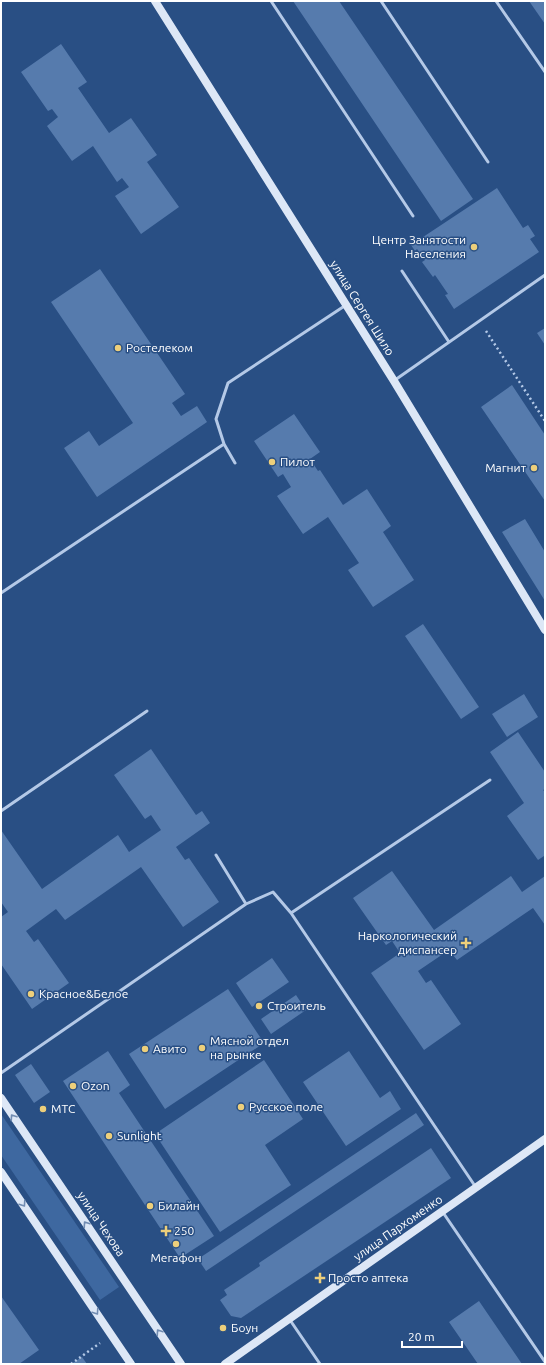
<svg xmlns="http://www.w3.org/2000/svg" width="546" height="1365" font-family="Ubuntu,sans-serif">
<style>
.green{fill:#3e68a0}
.building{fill:#567bad}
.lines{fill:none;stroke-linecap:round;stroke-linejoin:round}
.path{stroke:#b4c9e7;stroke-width:2.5;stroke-dasharray:2 3;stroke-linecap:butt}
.lane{stroke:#b4c9e7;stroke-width:3}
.secondary{stroke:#dde7f6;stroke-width:8}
.oneway{stroke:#718cb2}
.poi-dot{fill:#edcf7b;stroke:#294f84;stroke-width:1.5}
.labels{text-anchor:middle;stroke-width:3;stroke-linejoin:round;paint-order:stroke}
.poi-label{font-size:12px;fill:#fff;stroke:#294f84;text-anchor:start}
.street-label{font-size:12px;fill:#fff;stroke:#294f84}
</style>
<rect width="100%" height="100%" fill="#294f84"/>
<path class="green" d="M1,1114L119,1287L100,1300L1,1155Z"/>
<path class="building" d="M293,1H339L473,199L441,221Z
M529,1H545V24Z
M61,44L87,82L78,88L109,133L131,118L157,155L147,162L179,207L141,234L115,196L129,187L122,178L117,182L93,146L72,161L47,126L58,117L52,109L48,111L21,72Z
M497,188L523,228L528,225L535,236L530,239L539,252L454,309L445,295L448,294L435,275L433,277L422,262L425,260L417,249L415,251L411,245Z
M100,269L185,394L172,403L181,416L197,406L207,422L97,497L64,448L89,431L99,446L133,423L51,302Z
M545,328V345L537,333Z
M512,385L545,435V501L481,407Z
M294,414L320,452L310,459L318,471L320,470L343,505L367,489L391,526L383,532L414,580L373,607L348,570L359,563L328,517L303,534L277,496L291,487L283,474L278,477L254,441Z
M525,519L545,552V601L502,532Z
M423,624L479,707L461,719L405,636Z
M524,694L538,717L507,737L492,714Z
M518,732L545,772V789L543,790L545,792V858L544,856L538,860L507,816L524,803L490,752Z
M151,749L196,815L202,811L210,823L176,847L185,860L189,858L219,902L183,927L141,867L65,920L56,909L26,931L34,942L38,939L69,983L32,1009L1,964V917L8,912L1,902V830L42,889L118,835L129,852L161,830L151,815L145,819L114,775Z
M392,871L434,930L511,876L522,892L545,876V925L533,908L457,960L449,950L418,971L426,983L431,980L461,1024L424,1050L371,973L400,953L392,941L386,945L353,898Z
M272,958L289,982L252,1007L236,983Z
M228,989L264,1043L165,1109L129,1054Z
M296,995L306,1010L271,1034L261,1019Z
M108,1051L130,1085L119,1093L214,1236L180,1258L63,1081Z
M349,1051L380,1098L390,1091L401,1109L346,1146L303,1082Z
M264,1060L303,1119L265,1145L291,1185L220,1232L155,1134Z
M31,1064L50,1092L34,1103L15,1075Z
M416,1113L424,1125L206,1271L198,1259Z
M431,1148L451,1178L241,1318L231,1316L220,1300L227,1295L224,1290L260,1266L259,1263Z
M1,1296L39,1350L19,1364H1Z
M479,1301L522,1364H478L449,1322Z
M82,1357L87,1364H71Z"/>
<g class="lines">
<path class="path" d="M486,331L545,421
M71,1364L100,1343"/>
<path class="lane" d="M271,1L413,216
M381,1L488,162
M496,1L545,72
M402,271L449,342
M395,380L545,275
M224,444L235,463
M1,593L224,444L216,419L228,383L346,305
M1,811L147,711
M246,904L273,892L291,913
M1,1073L246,904L216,855
M475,1186L291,913L490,780
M442,1211L545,1362
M290,1320L320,1364"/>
<path class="secondary" d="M155,1L394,381L545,630
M1,1098L181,1364
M1,1172L131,1364
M225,1364L545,1139"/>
</g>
<defs><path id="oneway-chevron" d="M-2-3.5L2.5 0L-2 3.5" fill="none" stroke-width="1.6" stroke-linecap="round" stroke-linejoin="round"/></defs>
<g class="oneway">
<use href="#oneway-chevron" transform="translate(13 1117) rotate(-124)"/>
<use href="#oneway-chevron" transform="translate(23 1204) rotate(56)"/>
<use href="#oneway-chevron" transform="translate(86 1224) rotate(-124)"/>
<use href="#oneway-chevron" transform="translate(96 1312) rotate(56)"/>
<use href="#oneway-chevron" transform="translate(159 1332) rotate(-124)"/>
</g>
<g class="poi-dot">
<circle cx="474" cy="247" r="4"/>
<circle cx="118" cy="348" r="4"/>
<circle cx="272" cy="462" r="4"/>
<circle cx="534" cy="468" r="4"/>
<path d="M464 937h4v4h4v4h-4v4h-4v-4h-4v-4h4z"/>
<circle cx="31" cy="994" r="4"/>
<circle cx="259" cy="1006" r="4"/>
<circle cx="202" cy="1048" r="4"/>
<circle cx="145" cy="1049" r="4"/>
<circle cx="73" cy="1086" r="4"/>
<circle cx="241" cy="1107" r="4"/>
<circle cx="43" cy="1109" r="4"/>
<circle cx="109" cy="1136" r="4"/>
<circle cx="150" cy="1206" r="4"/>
<path d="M164 1225h4v4h4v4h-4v4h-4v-4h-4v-4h4z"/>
<circle cx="176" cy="1244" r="4"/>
<path d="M318 1272h4v4h4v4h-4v4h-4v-4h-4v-4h4z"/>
<circle cx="223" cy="1328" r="4"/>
</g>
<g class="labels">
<g class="poi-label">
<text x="466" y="244" text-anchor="end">Центр Занятости<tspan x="466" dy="14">Населения</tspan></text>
<text x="126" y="352">Ростелеком</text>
<text x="280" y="466">Пилот</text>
<text x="526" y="472" text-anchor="end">Магнит</text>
<text x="457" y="940" text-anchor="end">Наркологический<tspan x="457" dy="14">диспансер</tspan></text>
<text x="39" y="998">Красное&amp;Белое</text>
<text x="267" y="1010">Строитель</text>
<text x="210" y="1045">Мясной отдел<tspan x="210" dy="14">на рынке</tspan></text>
<text x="153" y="1053">Авито</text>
<text x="81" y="1090">Ozon</text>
<text x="249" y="1111">Русское поле</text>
<text x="51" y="1113">МТС</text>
<text x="117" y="1140">Sunlight</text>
<text x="158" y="1210">Билайн</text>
<text x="174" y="1235">250</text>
<text x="176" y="1262" text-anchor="middle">Мегафон</text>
<text x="328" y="1282">Просто аптека</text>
<text x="231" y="1332">Боун</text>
</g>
<g class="street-label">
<text transform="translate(362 308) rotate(58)" y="4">улица Сергея Шило</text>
<text transform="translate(101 1224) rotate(56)" y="4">улица Чехова</text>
<text transform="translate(398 1228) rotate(-35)" y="4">улица Пархоменко</text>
</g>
</g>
<rect width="546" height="1365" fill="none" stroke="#ffffff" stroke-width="4"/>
<path d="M402 1341v6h60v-6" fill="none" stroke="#ffffff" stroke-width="2"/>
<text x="408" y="1341" font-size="12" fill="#ffffff" stroke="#294f84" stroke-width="3" paint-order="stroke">20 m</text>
</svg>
